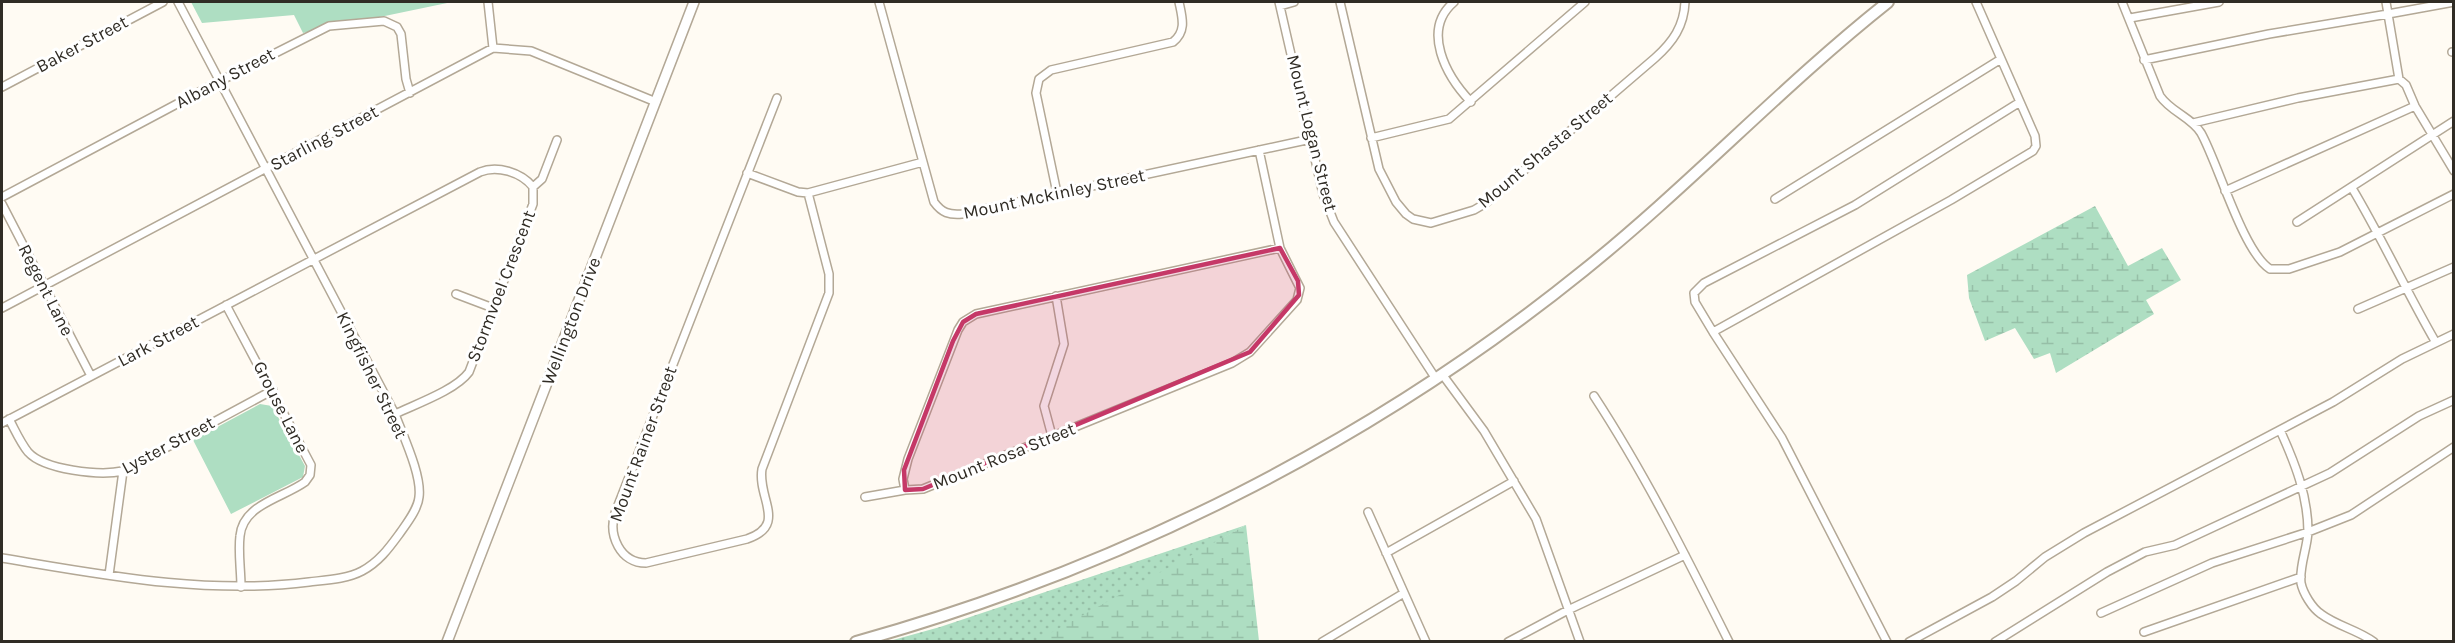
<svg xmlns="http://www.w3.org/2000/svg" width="2455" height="643" font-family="Karla,sans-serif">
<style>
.grass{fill:url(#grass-dots)}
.wetland{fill:url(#wetland-marsh)}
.green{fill:#aedec2}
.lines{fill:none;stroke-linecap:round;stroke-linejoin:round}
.minor-casing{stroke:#b3a896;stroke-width:10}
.tertiary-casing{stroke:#b3a896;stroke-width:12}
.secondary-casing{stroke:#b3a896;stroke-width:14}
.minor{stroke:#fff;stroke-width:7}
.tertiary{stroke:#fff;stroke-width:9}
.secondary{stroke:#fff;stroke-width:10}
.marked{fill:#c53867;fill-opacity:0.2;stroke:#c53867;stroke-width:4.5;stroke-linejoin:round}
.labels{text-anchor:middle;stroke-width:6;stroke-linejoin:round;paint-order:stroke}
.street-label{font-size:18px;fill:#302c25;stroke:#fff}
</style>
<defs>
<pattern id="grass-dots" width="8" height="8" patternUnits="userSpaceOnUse" patternTransform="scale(1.5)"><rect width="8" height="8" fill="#aedec2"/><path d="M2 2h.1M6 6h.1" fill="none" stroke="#96bfa7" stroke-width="1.8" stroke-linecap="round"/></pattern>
<pattern id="wetland-marsh" width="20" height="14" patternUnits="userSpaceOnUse" patternTransform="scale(1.5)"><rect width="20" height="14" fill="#aedec2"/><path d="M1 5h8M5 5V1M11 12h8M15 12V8" fill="none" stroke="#96bfa7"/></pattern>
</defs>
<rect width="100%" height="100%" fill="#fffbf3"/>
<path class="grass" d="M1246,525L1046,641L886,642L940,627Z"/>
<path class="wetland" d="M2095,206L2128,266L2162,248L2181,280L2146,300L2154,314L2056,373L2050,353L2034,359L2015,328L1985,341L1969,298L1967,275Z
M1246,525L1259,641H1036Z"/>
<path class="green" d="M191,2H452L303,33L294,15L202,23Z
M260,404L272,406L305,466L303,477L231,514L193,440Z"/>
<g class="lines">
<g class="minor-casing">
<path id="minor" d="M488,2L493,48
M879,2L934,202C942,213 949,215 962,214L1311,139
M1279,2L1323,194L1334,222L1436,379
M1340,2L1379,169L1396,202L1406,214L1413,219L1431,223L1474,210L1486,203L1655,58C1673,42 1684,26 1685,2
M1454,2C1421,30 1446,76 1471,102
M2122,2L2160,96C2171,112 2191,117 2201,133C2218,163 2243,252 2270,269H2289L2340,252L2454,194
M2386,2L2388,14L2454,2
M1280,6L1294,2
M2130,18L2219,2
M2452,52H2454
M2144,60L2269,34L2388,14L2399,79
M2,87L163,2
M777,98L615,513C608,535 620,563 646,563L747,539C788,525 757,498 762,469L829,293V274L808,193
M2193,123L2298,98L2399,79L2406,85L2415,106L2454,171
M1371,138L1449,119L1585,2
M1259,150L1280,248L1300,288L1297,300L1250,352L1232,363L923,489L905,490L903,479L908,459L958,330L963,322L976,314L1280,248
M747,173L798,192L808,193L923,162
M533,187L542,179L557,140
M2352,188C2382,238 2406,291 2435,341
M2225,191L2415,106
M1057,193L1036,93L1039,79L1051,70L1173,42C1187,31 1182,17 1179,2
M2,197L220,81L329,26L384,21L397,27L401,34L406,79L410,93
M1775,199L2001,59
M2,204L91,376
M2297,222L2454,121
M456,294L493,308
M226,305L311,465L310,475L305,482C283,498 243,504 240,536C238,553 241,570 241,587
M2,308L493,48L531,51L656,102
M2358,309L2454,267
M1713,332L1951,200L2033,151L2036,146L2035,136L1976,2
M1442,374L1484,431L1536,519L1580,642
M1594,396C1645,474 1687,558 1729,642
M9,419C15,430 20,442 28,452C44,470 100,476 123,471L273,390
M2,423L480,172C497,165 521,172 533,187V204L469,372C456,390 416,404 395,414
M2280,430C2295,463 2308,496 2308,532C2307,549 2299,567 2301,583C2303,593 2312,608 2321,614C2337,626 2358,630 2374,642
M1052,436L1044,406L1064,344L1056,296
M865,497L905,490
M1368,512L1426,642
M1386,553L1514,481
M2,558C104,575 205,595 309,582C326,580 347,579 362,571C379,562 389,548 400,533C407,523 418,509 419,497C422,475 403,436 395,414L178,2
M109,575L123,471
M2101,613L2212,563L2308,532L2351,515L2454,447
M2144,632L2301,577
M1322,642L1404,593
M1508,642L1568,610L1685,555
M1887,642L1782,438L1713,332L1695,302L1694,293L1704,283L1855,205L2020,102
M1909,642L1992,597L2016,581L2045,557L2084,533L2333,402L2402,359L2454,334
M1995,642L2107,572L2145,552L2175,545L2330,473L2419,416L2454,400"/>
</g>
<g class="tertiary-casing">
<path id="tertiary" d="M447,642L694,2"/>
</g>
<g class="secondary-casing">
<path id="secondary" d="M856,642C1119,569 1370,443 1583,271C1689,186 1782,86 1888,2"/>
</g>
<use href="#minor" class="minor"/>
<use href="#tertiary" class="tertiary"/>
<use href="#secondary" class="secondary"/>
</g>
<path class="marked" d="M1280,248L1298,281L1299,295L1250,352L923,489L905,490L904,470L953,341L963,322L976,314Z"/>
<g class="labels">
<g class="street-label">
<text transform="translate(82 44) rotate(-28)" y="6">Baker Street</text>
<text transform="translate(225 78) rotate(-28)" y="6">Albany Street</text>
<text transform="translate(1312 133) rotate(76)" y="6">Mount Logan Street</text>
<text transform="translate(324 138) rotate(-28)" y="6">Starling Street</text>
<text transform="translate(1545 150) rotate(-40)" y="6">Mount Shasta Street</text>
<text transform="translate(1054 194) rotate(-12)" y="6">Mount Mckinley Street</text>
<text transform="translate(501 286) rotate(-69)" y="6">Stormvoel Crescent</text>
<text transform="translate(46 290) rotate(63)" y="6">Regent Lane</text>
<text transform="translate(571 321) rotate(-69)" y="6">Wellington Drive</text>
<text transform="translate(158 341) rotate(-28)" y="6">Lark Street</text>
<text transform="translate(372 375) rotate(64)" y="6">Kingfisher Street</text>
<text transform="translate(281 407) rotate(63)" y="6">Grouse Lane</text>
<text transform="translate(643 444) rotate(-70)" y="6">Mount Rainer Street</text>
<text transform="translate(168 445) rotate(-28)" y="6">Lyster Street</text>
<text transform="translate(1004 456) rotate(-22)" y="6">Mount Rosa Street</text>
</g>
</g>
<rect width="2455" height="643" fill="none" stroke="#302c25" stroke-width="6"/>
</svg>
